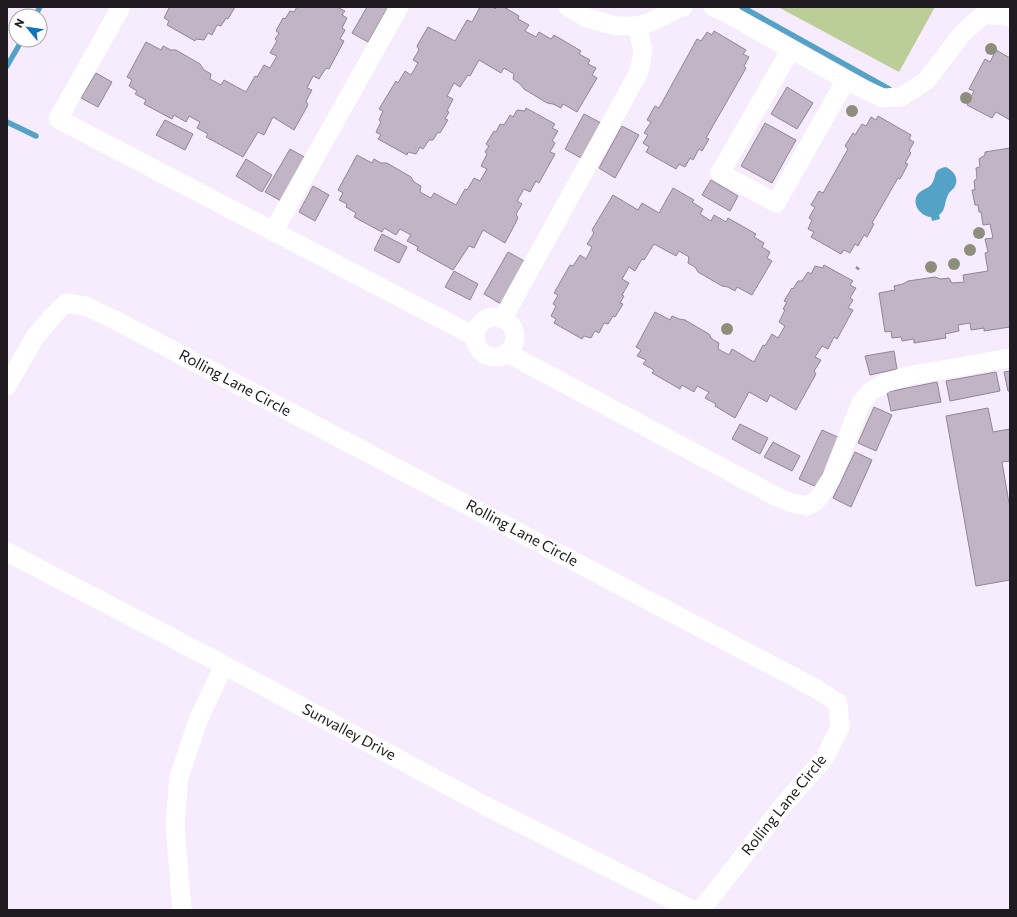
<svg xmlns="http://www.w3.org/2000/svg" width="1017" height="917" font-family="Commissioner,sans-serif">
<style>
.green{fill:#bbce97}
.water{fill:#55a2c7}
.lines{fill:none;stroke-linecap:round;stroke-linejoin:round}
.stream{stroke:#55a2c7;stroke-width:5.5}
.building{fill:#c0b4c5;stroke:#918696}
.path{stroke:#948c99;stroke-width:2.5;stroke-dasharray:4 2;stroke-linecap:butt}
.minor{stroke:#fff;stroke-width:19}
.tree{fill:#8d8f7c}
.labels{text-anchor:middle;stroke-width:4;stroke-linejoin:round;paint-order:stroke}
.street-label{font-size:15px;fill:#1f1b21;stroke:#fff}
</style>
<rect width="100%" height="100%" fill="#f7ebfe"/>
<path class="green" d="M778,7H935L899,72Z"/>
<path class="water" d="M946,167C954,171 960,179 954,188C952,190 949,192 948,195C944,203 946,210 939,215L940,219L932,221L931,217C918,216 910,200 920,192C924,189 928,188 931,185C938,176 931,170 946,167Z"/>
<g class="lines">
<path class="stream" d="M742,7L889,89
M35,16L40,7
M7,66L22,40
M7,122L36,136"/>
</g>
<path class="building" d="M168,7H235L228,19L226,18L221,26L217,25L212,35L208,33L204,40L196,39L195,41L167,25L169,21L164,18L169,8Z
M297,7H337L345,11L342,15L347,18L342,28L345,30L340,39L344,41L329,69L326,68L319,79L313,76L307,88L312,90L306,101L308,105L294,130L273,117L264,135L258,132L243,157L206,137L208,134L197,128L200,122L189,116L186,122L174,115L172,119L144,104L146,100L135,94L137,91L129,86L132,80L127,77L146,42L161,50L163,46L171,50H176L200,64L204,70L211,74L210,79L221,85L224,80L246,92L255,76L257,77L264,65L270,68L277,56L270,53L277,41L275,39L279,33L276,31L283,18L285,19L290,11L294,12Z
M367,7H388L368,42L352,33Z
M480,7H493L495,9L497,7H504L519,16L518,19L529,25L525,31L536,37L539,32L551,39L554,35L581,51L579,54L590,60L588,64L596,68L592,75L597,78L577,112L563,104L561,108L553,104L547,103L524,89L520,84L513,79L514,74L504,68L501,73L479,60L470,76L468,75L460,87L454,83L447,96L453,99L447,111L449,112L445,119L448,120L440,133L438,132L433,140H429L423,149L420,147L416,154L408,152L407,155L378,139L381,135L376,132L381,122L379,120L383,111L379,109L396,81L398,83L405,71L411,75L418,63L413,60L419,50L417,46L428,27L455,41L467,20L472,22Z
M714,31L746,50L743,54L749,57L744,66L746,68L706,138L709,139L702,151L699,149L693,160L690,158L685,167L679,164L676,169L646,152L649,147L643,143L648,135L644,133L651,122L647,120L655,106L659,108L697,39L701,41L707,32L712,35Z
M996,50L1010,58V120L996,112L992,118L967,105L974,91L969,89L985,59L990,62Z
M96,73L112,82L98,107L81,98Z
M787,87L813,103L797,129L771,114Z
M526,108L555,124L552,128L558,131L552,141L555,143L550,152L555,154L539,183L536,181L530,192L524,189L517,201L522,204L516,214L518,218L505,243L483,230L474,248L469,246L453,270L417,250L418,247L407,241L411,235L400,229L396,235L384,228L382,232L354,217L356,213L346,207L347,204L339,200L343,193L338,190L357,155L372,163L374,159L381,163H387L411,177L414,182L421,186L420,192L431,198L434,193L456,205L465,189L467,190L474,178L480,181L487,169L481,166L487,154L485,152L489,146L486,144L494,131L496,132L500,124L504,125L510,115L513,117L517,110L525,111Z
M584,114L601,123L581,158L565,149Z
M878,116L911,135L909,139L914,142L909,151L911,153L905,163L908,164L900,179L898,178L872,223L874,224L867,237L864,235L858,246L855,244L850,253L844,250L841,254L811,237L814,232L808,229L812,220L809,218L815,207L811,205L819,191L823,193L848,149L845,146L853,133L855,135L862,124L866,126L871,117L876,120Z
M165,120L193,134L185,150L156,135Z
M765,123L796,140L772,183L741,166Z
M622,126L639,135L615,178L599,168Z
M1010,148V327L984,331V328L971,330L970,323L958,325L959,331L945,334L946,338L914,343V339L902,341L901,337L892,338L891,331L885,332L879,293L895,290L894,286L903,284L908,281L935,277L941,279L949,278L952,283L964,282L963,275L988,271L985,253L988,252L985,239L993,238L990,224L983,225L981,212H979L978,205H975L972,190H975L974,181L977,178L976,168L980,167L979,159L985,155V152Z
M290,149L306,158L281,201L265,192Z
M246,159L272,175L262,192L236,176Z
M711,180L738,196L730,211L702,195Z
M313,186L329,195L315,221L299,212Z
M673,188L694,200L692,202L703,209L700,214L711,221L714,215L726,222L728,218L756,234L754,237L764,243L762,247L770,252L767,258L772,261L752,295L737,287L735,291L728,287L722,286L698,272L695,267L688,263L689,257L679,251L676,256L654,244L644,260L642,259L635,271L629,267L622,279L629,283L622,295L624,296L620,303L623,304L615,317L613,316L608,324L604,323L599,333L595,331L591,338L584,336L582,339L554,323L556,319L551,316L556,306L553,304L558,295L554,293L570,265L573,266L580,255L586,259L592,247L587,244L594,233L592,230L613,195L638,210L642,203L659,213Z
M382,234L407,247L399,263L374,250Z
M508,252L526,262L501,304L484,294Z
M824,265L853,281L850,285L856,288L850,298L853,300L848,308L853,310L837,339L834,337L828,349L822,346L815,357L821,360L814,371L816,374L796,410L770,395L767,402L749,392L735,418L715,406L716,404L705,398L709,392L697,386L694,392L682,385L680,389L652,373L654,370L643,364L646,360L637,356L641,350L636,347L655,312L670,320L672,316L679,319L685,320L709,334L712,339L719,343L718,349L729,355L732,349L754,362L763,345L765,346L772,334L778,338L785,326L779,322L785,310L783,309L787,302L784,301L792,288L793,289L798,281H802L808,272L811,274L815,266L823,268Z
M454,271L478,284L470,300L445,287Z
M894,351L897,369L870,375L865,356Z
M1010,371V391H1008L1004,372Z
M996,372L1000,391L950,401L946,381Z
M937,382L941,402L891,411L887,392Z
M874,407L892,415L876,451L858,443Z
M988,408L993,432L1010,429V461L1002,462L1009,503H1010V580L976,586L946,416Z
M740,424L768,438L760,454L732,439Z
M822,430L840,438L817,487L799,479Z
M773,442L800,456L792,471L764,457Z
M855,452L872,460L851,507L833,498Z"/>
<g class="lines">
<path class="path" d="M856,267L860,270"/>
<path class="minor" d="M121,7L58,119L474,336
M568,7L587,18L616,26H637L651,22L679,8L683,7
M713,7L723,11L855,85L883,98L901,97L926,81L962,34L983,15H1006L1010,18
M791,49L720,173L776,203L846,80
M273,232L399,7
M475 337a20 20 0 1 1 40 0a20 20 0 1 1-40 0Z
M503,318L639,72L643,51L637,26
M507,353L777,497L792,503L807,506L815,502L820,496L831,479L861,403L870,392L885,383L907,376L1010,358
M7,386L35,337L50,319L66,303L85,306L113,319L815,688L838,703L840,727L824,759L785,803L701,910
M7,552L224,665L484,805L692,910
M182,910L175,825L179,777L199,718L224,665"/>
</g>
<g class="tree">
<circle cx="991" cy="49" r="6"/>
<circle cx="966" cy="98" r="6"/>
<circle cx="852" cy="111" r="6"/>
<circle cx="979" cy="233" r="6"/>
<circle cx="970" cy="250" r="6"/>
<circle cx="954" cy="264" r="6"/>
<circle cx="931" cy="267" r="6"/>
<circle cx="727" cy="329" r="6"/>
</g>
<g class="labels">
<g class="street-label">
<text transform="translate(235 383) rotate(28)" y="5">Rolling Lane Circle</text>
<text transform="translate(522 533) rotate(28)" y="5">Rolling Lane Circle</text>
<text transform="translate(349 732) rotate(28)" y="5">Sunvalley Drive</text>
<text transform="translate(784 805) rotate(-51)" y="5">Rolling Lane Circle</text>
</g>
</g>
<rect width="1017" height="917" fill="none" stroke="#1f1b21" stroke-width="16"/>
<g transform="translate(28 28) rotate(299)"><circle r="19" fill="#ffffff" stroke="#a5a4a6"/>
<path d="M0-3L7 15L0 10L-7 15Z" fill="#1272be"/>
<text y="-6" font-size="11" font-weight="bold" text-anchor="middle" fill="#1f1b21">N</text>
</g>
</svg>
